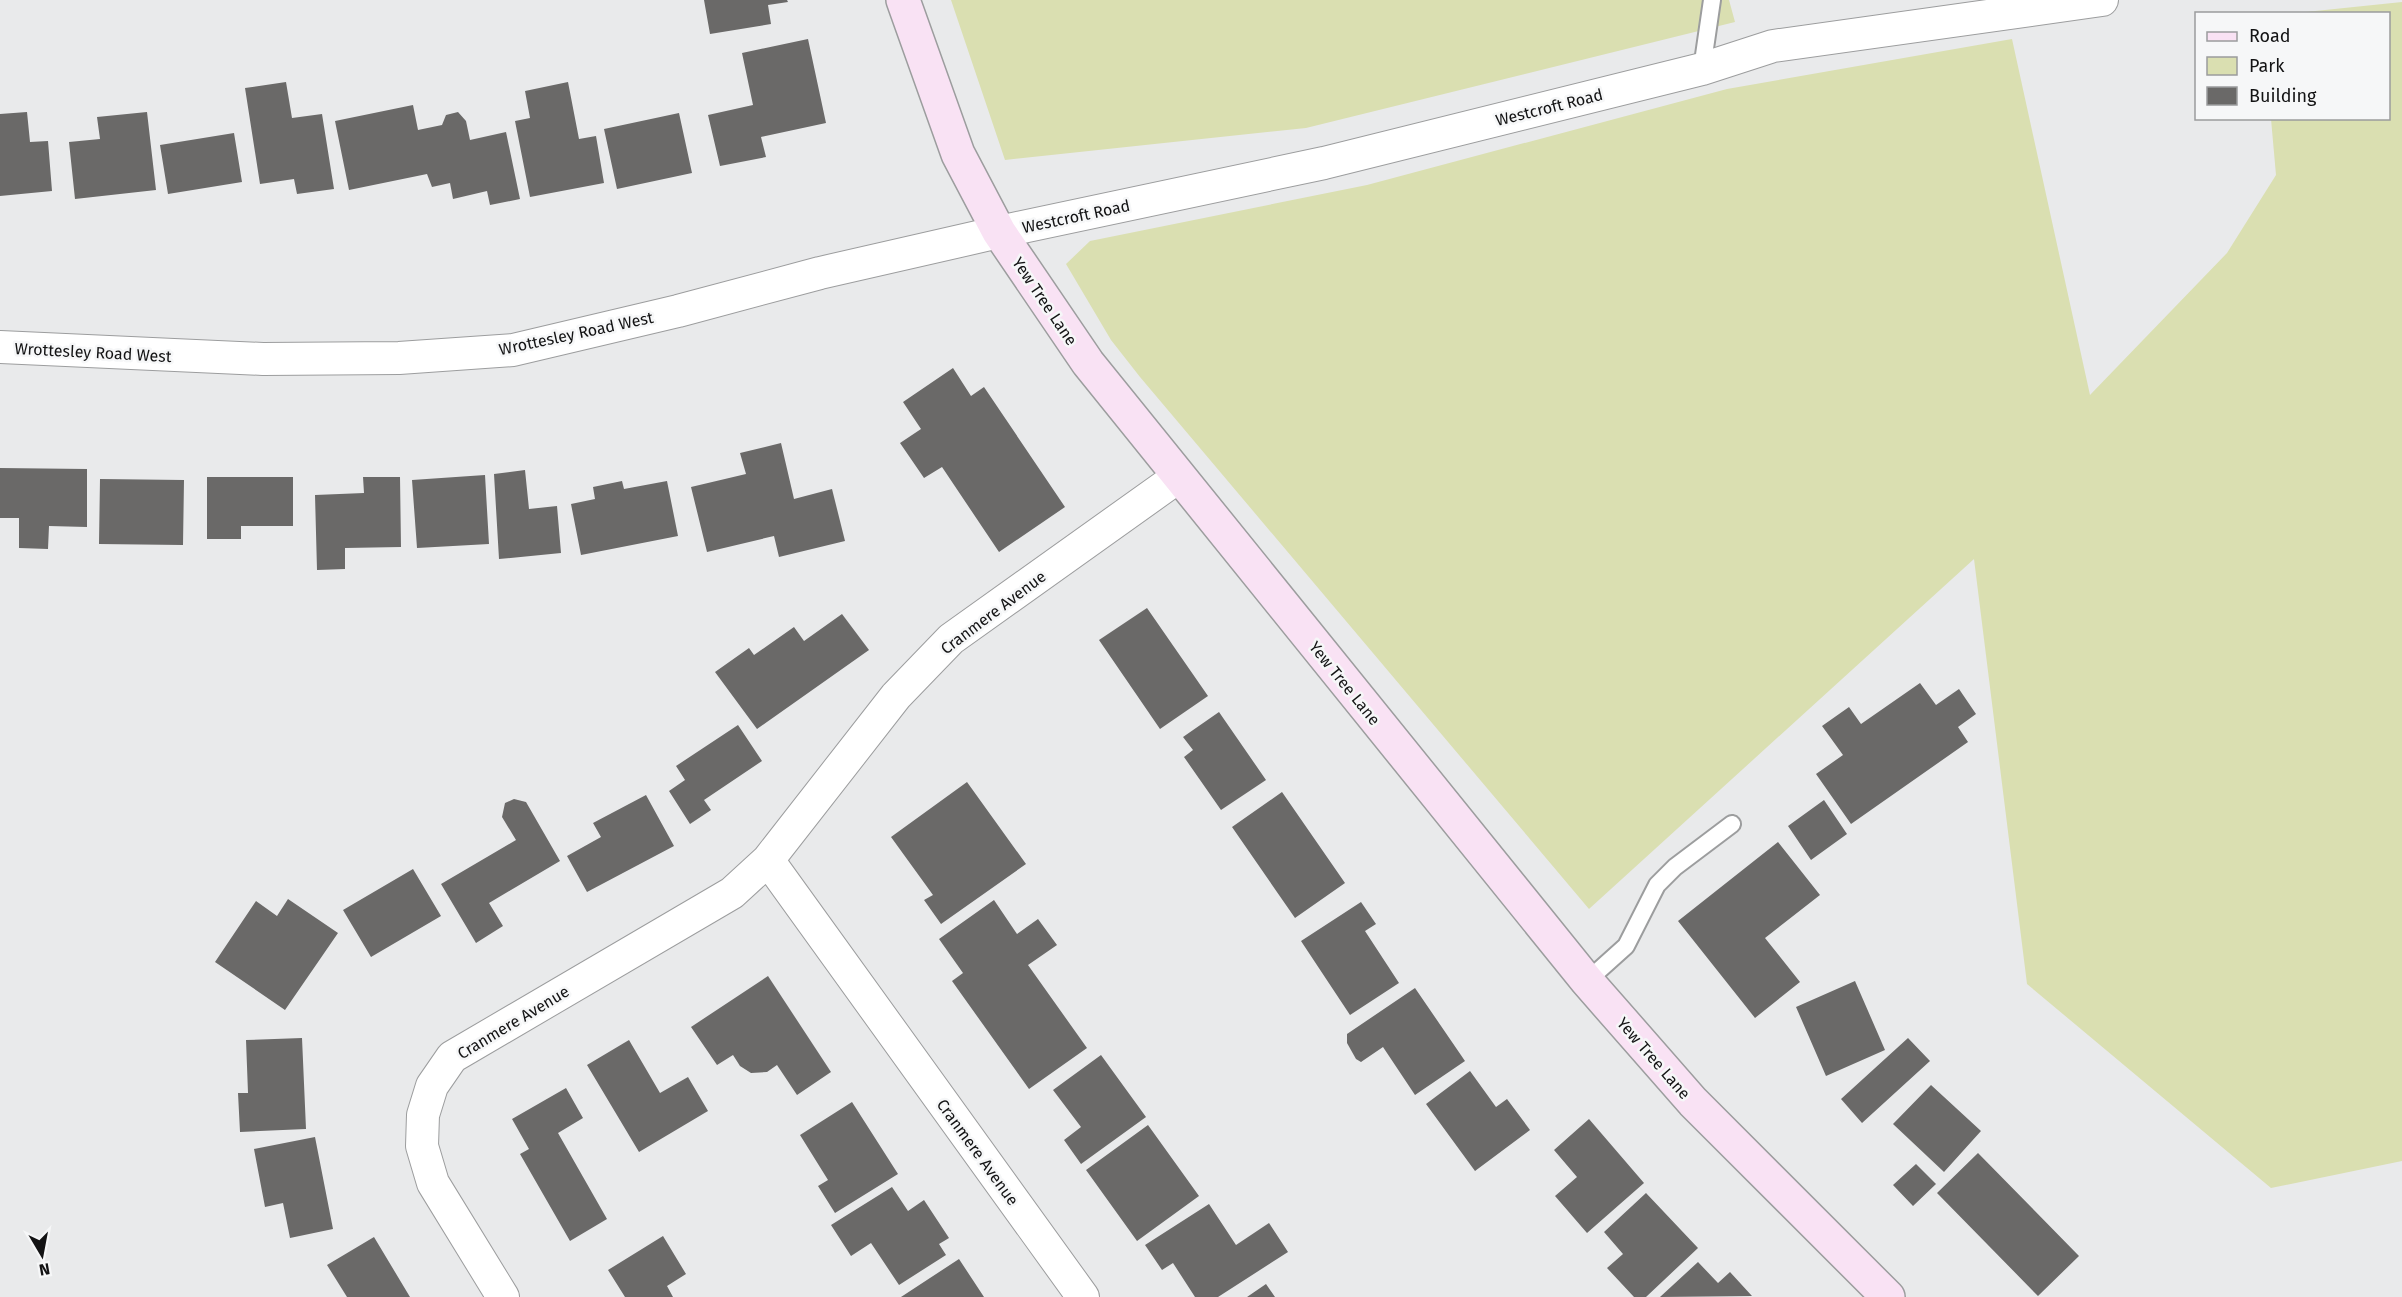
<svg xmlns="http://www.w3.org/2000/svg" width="2402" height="1297" font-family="'Fira Sans',sans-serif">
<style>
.green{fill:#dadfb1}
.building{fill:#6a6968}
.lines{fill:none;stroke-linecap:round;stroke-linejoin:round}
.lane-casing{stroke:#9c9d9e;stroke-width:20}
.street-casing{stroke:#9c9d9e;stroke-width:34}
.secondary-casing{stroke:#9c9d9e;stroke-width:36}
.lane{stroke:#fff;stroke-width:16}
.street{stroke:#fff;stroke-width:32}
.secondary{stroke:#f9e2f4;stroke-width:33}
.labels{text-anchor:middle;stroke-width:5;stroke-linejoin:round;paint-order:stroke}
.street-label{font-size:16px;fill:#131314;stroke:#f6f7f8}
</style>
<rect width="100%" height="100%" fill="#e9eaeb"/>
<path class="green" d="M951,0H1729L1735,22L1306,128L1005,160Z
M2402,2V1161L2271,1188L2027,984L1974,559L1589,909L1140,377L1111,340L1066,264L1090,241L1367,185L1727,89L2012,39L2090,395L2227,253L2276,175L2271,119L2388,118V14L2296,13Z"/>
<path class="building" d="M704,0H787L788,2L768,5L771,24L710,34Z
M808,39L826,123L761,137L766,157L720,166L708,115L753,105L742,53Z
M286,82L292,118L322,114L334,189L297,194L294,179L260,184L245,88Z
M568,82L579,139L596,136L604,183L530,197L515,121L530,118L525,91Z
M413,105L418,130L442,125L446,115L458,112L466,121L470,140L506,132L520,199L490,205L487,191L453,199L450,183L432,187L427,174L349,190L335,121Z
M27,112L30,142L48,141L52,191L0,196V114Z
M147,112L156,190L75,199L69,142L100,139L97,117Z
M679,113L692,173L617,189L604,129Z
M234,133L242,182L168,194L160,145Z
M953,368L971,396L984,387L1065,507L999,552L942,467L924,478L900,443L921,429L903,402Z
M781,443L794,499L832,489L845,541L779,557L774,536L707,552L691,487L746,474L740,453Z
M0,468L87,469V527L49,526L48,549L19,548V518H0Z
M525,470L529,509L557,506L561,553L499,559L494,474Z
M485,475L489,544L417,548L412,480Z
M207,477H293V526H241V539H207Z
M363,477H400L401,547L345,548V569L317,570L315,495L364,493Z
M100,479L184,480L183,545L99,544Z
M622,481L624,489L667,481L678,536L581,555L571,504L595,499L593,487Z
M1147,608L1208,696L1160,729L1099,640Z
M842,614L869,650L757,729L715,672L749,648L754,655L794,627L804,641Z
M1920,683L1936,705L1959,689L1976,714L1958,727L1968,742L1851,824L1816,774L1843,755L1822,726L1849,707L1861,724Z
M1219,712L1266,780L1221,810L1184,757L1193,750L1183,737Z
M738,725L762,761L704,800L711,810L690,824L669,791L685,780L676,766Z
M967,782L1026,864L941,924L924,900L933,895L891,837Z
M1282,792L1345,883L1295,918L1232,827Z
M646,795L674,846L587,892L567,856L601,837L593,823Z
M514,799L526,802L560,861L489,903L503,926L476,943L441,884L516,840L502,817L505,803Z
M1824,800L1847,834L1811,860L1788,826Z
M1778,842L1820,895L1765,938L1800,982L1755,1018L1678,921Z
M413,869L441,916L371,957L343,910Z
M288,899L338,933L285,1010L215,962L256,901L277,916Z
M994,900L1017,934L1038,919L1057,945L1028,965L1087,1048L1029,1089L952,981L963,973L939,939Z
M1361,902L1376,924L1365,931L1399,983L1350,1015L1301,941Z
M768,976L831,1072L797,1095L777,1065L767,1072L751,1073L740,1066L733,1055L717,1065L691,1027Z
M1855,981L1885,1050L1826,1076L1796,1007Z
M1415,988L1465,1061L1415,1095L1383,1047L1361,1062L1356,1059L1347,1043V1034Z
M302,1038L306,1129L240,1132L238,1093H248L246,1040Z
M1908,1038L1930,1061L1862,1123L1841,1099Z
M629,1040L660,1093L688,1077L708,1111L639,1152L587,1065Z
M1101,1055L1146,1117L1081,1164L1064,1140L1081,1127L1053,1090Z
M1470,1071L1496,1107L1507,1099L1530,1130L1475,1171L1426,1104Z
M1931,1085L1981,1131L1944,1172L1893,1124Z
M566,1088L583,1118L558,1133L607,1219L570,1241L520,1154L529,1149L512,1119Z
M852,1102L898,1174L835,1213L818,1186L828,1180L800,1135Z
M1589,1119L1644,1183L1587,1233L1555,1196L1577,1177L1554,1150Z
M1148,1125L1199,1196L1137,1241L1086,1170Z
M315,1137L333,1229L290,1238L283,1203L265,1207L254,1149Z
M1978,1153L2079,1256L2038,1296L1937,1193Z
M1916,1164L1936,1184L1913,1206L1893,1185Z
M892,1187L908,1211L924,1200L949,1238L939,1244L946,1255L899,1285L871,1243L851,1256L831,1225Z
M1646,1193L1698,1248L1646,1297H1634L1607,1268L1623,1254L1604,1232Z
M1209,1204L1236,1245L1269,1223L1288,1252L1218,1297H1195L1173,1263L1162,1270L1145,1245Z
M663,1236L686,1274L667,1286L673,1297H625L608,1270Z
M374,1237L410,1297H347L327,1265Z
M959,1259L984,1297H901Z
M1698,1262L1718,1283L1730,1272L1752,1296L1660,1297Z
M1266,1284L1275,1297H1247Z"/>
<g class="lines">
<g class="lane-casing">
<path id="lane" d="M1702,69L1712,0
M1587,981L1626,946L1657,885L1675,867L1732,824"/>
</g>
<g class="street-casing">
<path id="street" d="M0,347L263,359L399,358L513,350L678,311L820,273L999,232L1324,163L1702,69L1773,46L2102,0
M768,860L1083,1297
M503,1297L433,1183L422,1146L423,1115L432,1086L452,1057L732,893L768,860L896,696L951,639L1178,477"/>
</g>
<g class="secondary-casing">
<path id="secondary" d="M903,0L958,154L999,232L1088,363L1587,981L1693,1102L1888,1297"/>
</g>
<use href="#lane" class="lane"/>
<use href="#street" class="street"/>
<use href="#secondary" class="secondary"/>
</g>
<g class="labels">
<g class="street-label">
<text transform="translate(1549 107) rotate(-14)" y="6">Westcroft Road</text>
<text transform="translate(1076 216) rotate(-12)" y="6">Westcroft Road</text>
<text transform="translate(1045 301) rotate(56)" y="6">Yew Tree Lane</text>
<text transform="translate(576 333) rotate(-12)" y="6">Wrottesley Road West</text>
<text transform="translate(93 352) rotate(3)" y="6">Wrottesley Road West</text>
<text transform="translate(993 612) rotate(-37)" y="6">Cranmere Avenue</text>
<text transform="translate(1345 683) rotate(51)" y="6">Yew Tree Lane</text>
<text transform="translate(513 1022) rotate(-31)" y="6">Cranmere Avenue</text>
<text transform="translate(1654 1058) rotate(49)" y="6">Yew Tree Lane</text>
<text transform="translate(978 1152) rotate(54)" y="6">Cranmere Avenue</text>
</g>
</g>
<rect x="2195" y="12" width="195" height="108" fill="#f6f7f8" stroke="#9b9c9d" stroke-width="1.5"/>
<rect x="2207" y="32" width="30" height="9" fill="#f9e2f4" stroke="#9b9c9d" stroke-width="1.5"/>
<text x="2249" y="42" font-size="18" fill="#131314">Road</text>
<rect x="2207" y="57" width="30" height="18" fill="#dadfb1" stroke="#9b9c9d" stroke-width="1.5"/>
<text x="2249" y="72" font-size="18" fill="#131314">Park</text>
<rect x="2207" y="87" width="30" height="18" fill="#6a6968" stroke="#9b9c9d" stroke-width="1.5"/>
<text x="2249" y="102" font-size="18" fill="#131314">Building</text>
<g transform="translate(42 1255) rotate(170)" stroke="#f6f7f8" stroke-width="4.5" paint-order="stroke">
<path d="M0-4.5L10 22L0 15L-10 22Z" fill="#131314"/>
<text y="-9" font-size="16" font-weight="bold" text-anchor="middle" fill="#131314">N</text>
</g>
</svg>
